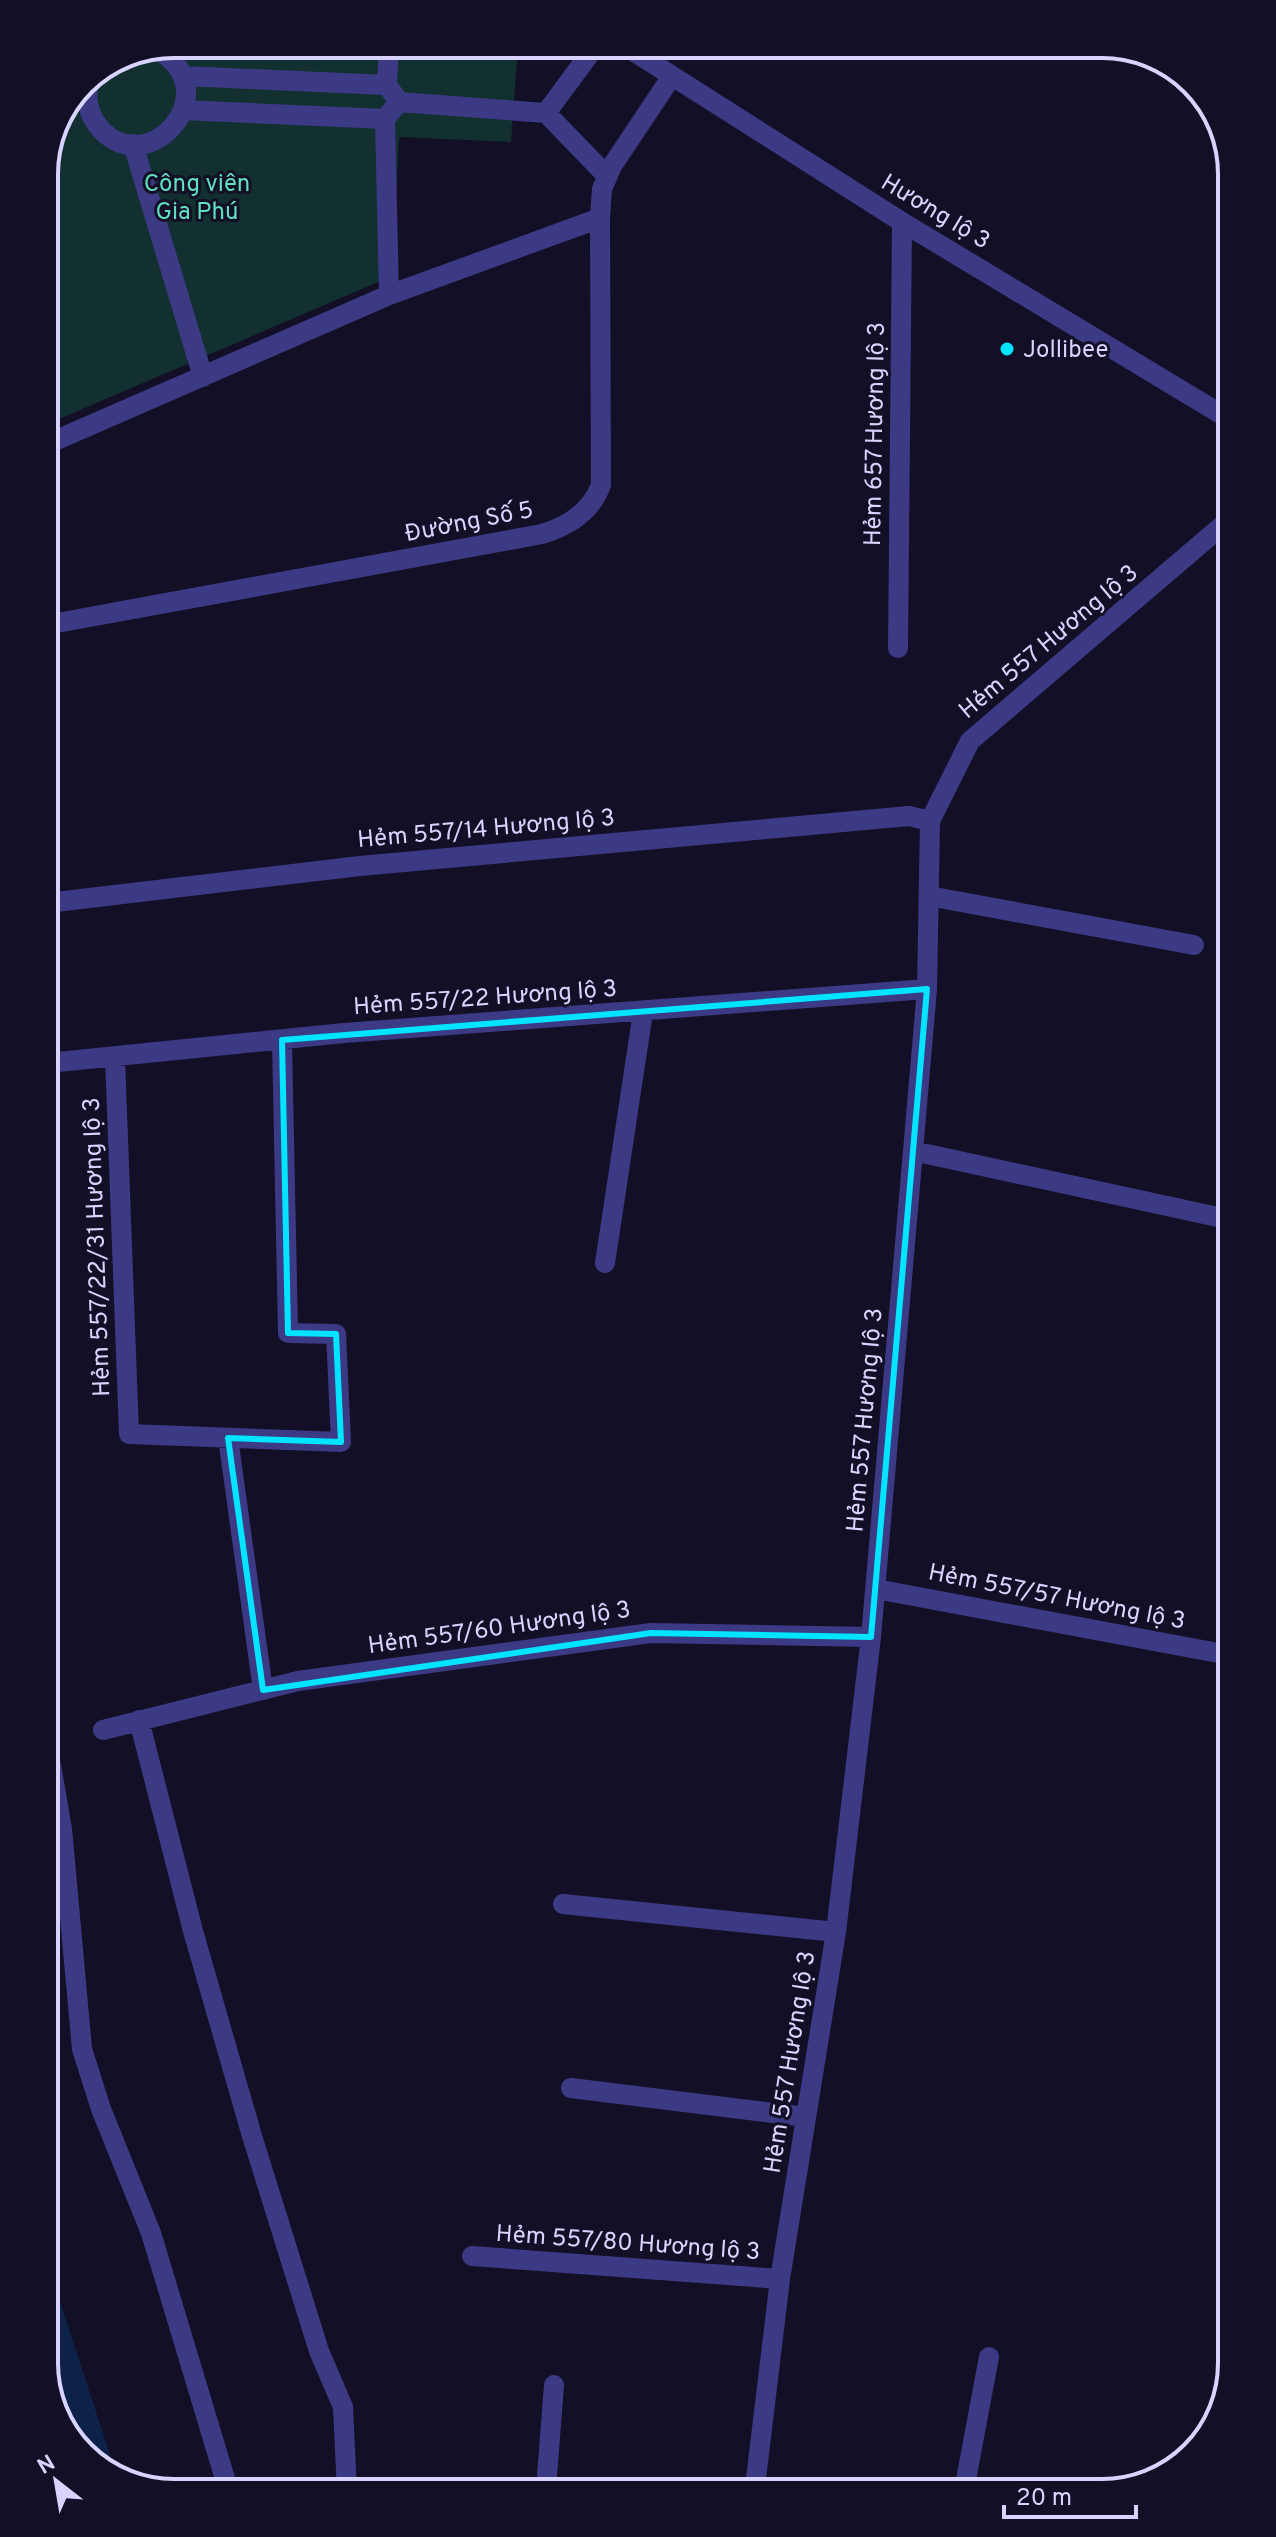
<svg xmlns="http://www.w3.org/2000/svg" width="1276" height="2537" font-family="Overpass,sans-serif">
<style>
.green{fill:#12302f}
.water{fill:#0c2248}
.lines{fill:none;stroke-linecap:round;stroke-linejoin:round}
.minor{stroke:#3d3a85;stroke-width:20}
.marked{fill:none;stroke:#00e5ff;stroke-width:6;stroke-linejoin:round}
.poi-dot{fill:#00e5ff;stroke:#130f26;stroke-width:3}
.labels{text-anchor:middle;stroke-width:6;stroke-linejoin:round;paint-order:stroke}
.park-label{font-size:24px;fill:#5fe0c0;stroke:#130f26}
.street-label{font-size:24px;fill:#d9d4ff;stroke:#130f26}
.poi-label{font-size:24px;fill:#d9d4ff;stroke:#130f26;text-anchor:start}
.rim{fill:none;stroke:#d9d4ff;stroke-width:4}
</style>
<rect width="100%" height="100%" fill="#130f26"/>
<path class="green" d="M174,44H494L517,59L511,142L399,137L393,266L387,276L378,282L45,425L44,166L82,82Z"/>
<path class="water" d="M53,2280L117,2476L101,2471L54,2412Z"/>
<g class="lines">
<path class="minor" d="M597,44L546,113L607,176
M622,44L902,222L1224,416
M183,76L387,85L399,102L546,113
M90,79C85,96 87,112 98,126C146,185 230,92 158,50
M387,85L389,44
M183,110L385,119L399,102
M385,119L389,295
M133,144L203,377
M45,445L389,295L600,218
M46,625L542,534C569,526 591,512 601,485L600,218L602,189L612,166L672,76
M898,648L902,222
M929,896L1194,945
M47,903L360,866L909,816L930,821
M115,1058L129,1434L341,1442L336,1334L288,1333L282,1040
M48,1063L344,1033L927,989
M913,1151L1227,1219
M605,1263L643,1012
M228,1438L263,1690
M876,1589L1229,1655
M139,1720L193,1931L252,2136L319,2351L343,2407L347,2491
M103,1730L298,1681L651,1633L871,1637
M51,1765L62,1829L82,2049L101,2109L151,2233L229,2492
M563,1904L836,1932
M571,2088L806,2117
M472,2256L780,2279
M965,2485L989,2357
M755,2487L780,2279L836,1932L871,1637L927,989L930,821L970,741L1224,524
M546,2489L554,2385"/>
</g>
<path class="marked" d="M927,989L871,1637L651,1633L263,1690L228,1438L341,1442L336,1334L288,1333L282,1040Z"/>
<circle class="poi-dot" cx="1007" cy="349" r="8"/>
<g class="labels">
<g class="park-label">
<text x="197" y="191">Công viên<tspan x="197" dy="28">Gia Phú</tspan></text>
</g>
<g class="street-label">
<text transform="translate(936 211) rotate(31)" y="8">Hương lộ 3</text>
<text transform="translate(874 434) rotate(-89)" y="8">Hẻm 657 Hương lộ 3</text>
<text transform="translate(469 521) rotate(-11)" y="8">Đường Số 5</text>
<text transform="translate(1048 641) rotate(-40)" y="8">Hẻm 557 Hương lộ 3</text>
<text transform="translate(486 828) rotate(-5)" y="8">Hẻm 557/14 Hương lộ 3</text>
<text transform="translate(485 997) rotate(-4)" y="8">Hẻm 557/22 Hương lộ 3</text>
<text transform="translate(96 1247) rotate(-92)" y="8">Hẻm 557/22/31 Hương lộ 3</text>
<text transform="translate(864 1420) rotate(-85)" y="8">Hẻm 557 Hương lộ 3</text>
<text transform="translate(1057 1596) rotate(11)" y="8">Hẻm 557/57 Hương lộ 3</text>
<text transform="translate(499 1627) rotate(-8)" y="8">Hẻm 557/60 Hương lộ 3</text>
<text transform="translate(789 2062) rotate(-81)" y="8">Hẻm 557 Hương lộ 3</text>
<text transform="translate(628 2242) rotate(4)" y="8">Hẻm 557/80 Hương lộ 3</text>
</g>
<g class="poi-label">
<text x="1023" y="357">Jollibee</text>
</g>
</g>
<path d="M0 0H1276V2537H0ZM174 58H1102A116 116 0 0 1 1218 174V2363A116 116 0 0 1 1102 2479H174A116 116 0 0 1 58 2363V174A116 116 0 0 1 174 58Z" fill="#130f26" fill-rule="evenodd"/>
<path class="rim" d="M174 58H1102A116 116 0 0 1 1218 174V2363A116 116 0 0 1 1102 2479H174A116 116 0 0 1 58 2363V174A116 116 0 0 1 174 58Z"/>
<g transform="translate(56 2481) rotate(329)" stroke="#130f26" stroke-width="6" paint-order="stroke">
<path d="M0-6L14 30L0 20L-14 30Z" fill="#d9d4ff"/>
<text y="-12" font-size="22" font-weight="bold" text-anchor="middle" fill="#d9d4ff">N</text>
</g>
<path d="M1004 2505v12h132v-12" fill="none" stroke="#d9d4ff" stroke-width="4"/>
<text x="1016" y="2505" font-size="24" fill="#d9d4ff" stroke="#130f26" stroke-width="6" paint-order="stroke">20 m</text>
</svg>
